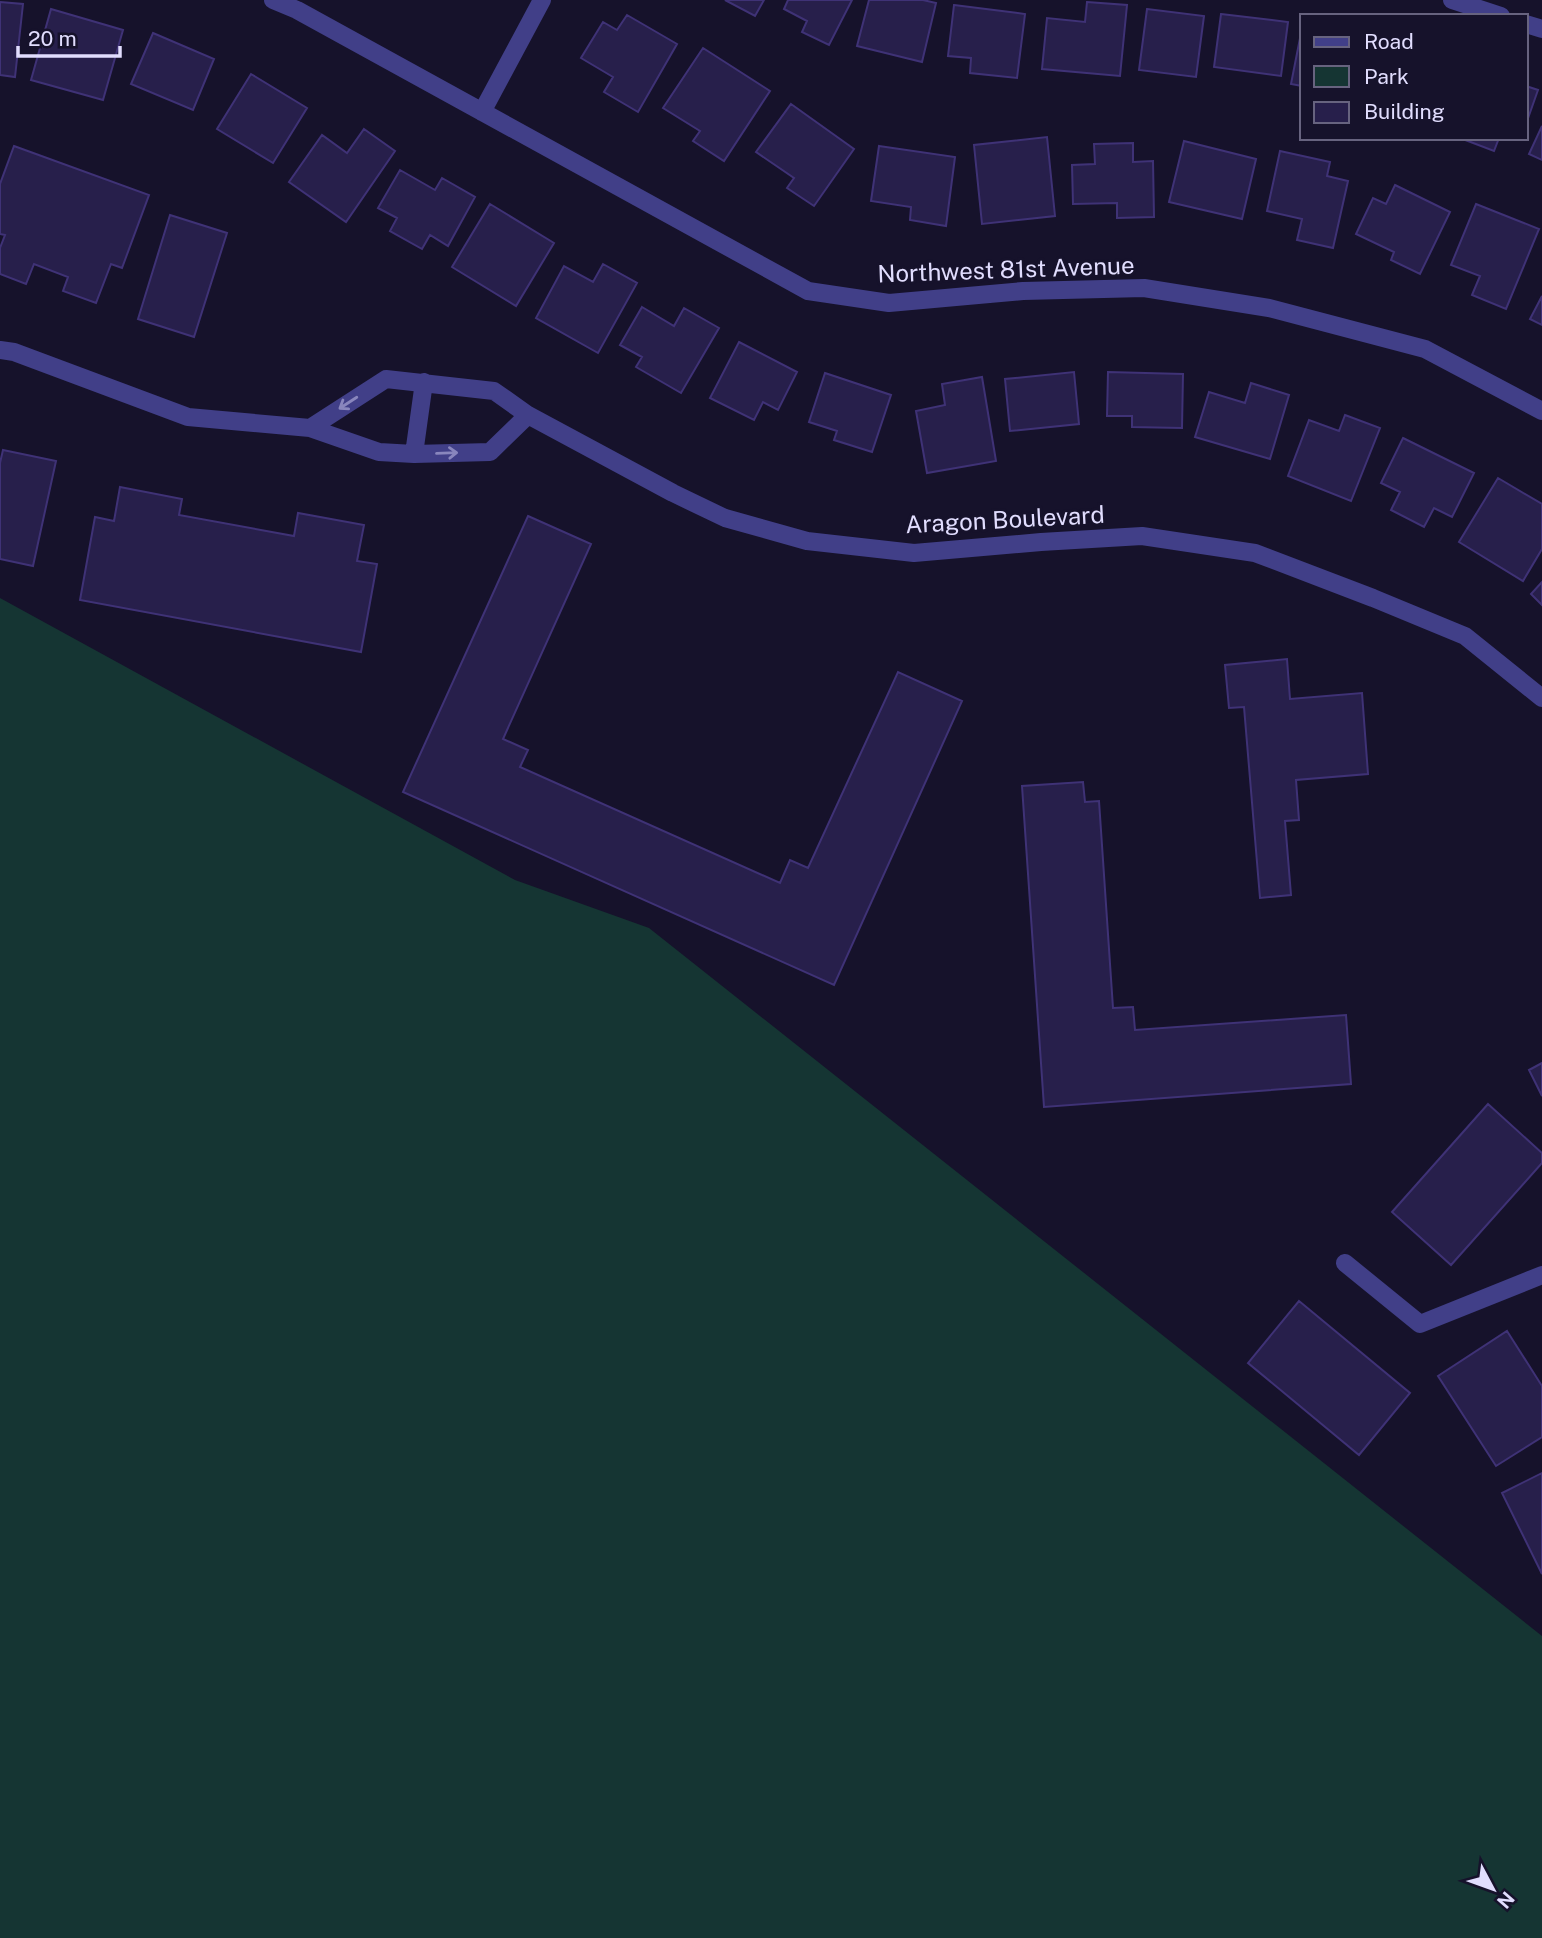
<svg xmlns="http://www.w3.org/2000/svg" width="1542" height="1938" font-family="'Public Sans',sans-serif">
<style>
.green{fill:#153533}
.building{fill:#271f4b;stroke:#3f3276;stroke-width:2}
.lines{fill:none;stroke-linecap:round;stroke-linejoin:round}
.service{stroke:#413f88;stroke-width:18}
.minor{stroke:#413f88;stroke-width:18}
.oneway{stroke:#8986bd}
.labels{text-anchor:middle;stroke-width:6;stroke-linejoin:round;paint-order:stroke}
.street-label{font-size:24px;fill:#e1ddfe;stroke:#16122b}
</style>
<rect width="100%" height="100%" fill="#16122b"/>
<path class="green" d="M0,598L515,880L649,928L1542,1636V1938H0Z"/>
<path class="building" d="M725,0H764L755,16Z
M788,0H852L829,45L802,32L807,21L784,9Z
M869,0H923L936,3L922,62L857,46Z
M0,2L23,4L15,77L0,75Z
M1087,2L1127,5L1120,76L1042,69L1047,18L1085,22Z
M954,5L1025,14L1017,78L970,73L971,58L948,56Z
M51,9L123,30L103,100L31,80Z
M1147,9L1204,16L1196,77L1139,70Z
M1221,14L1288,22L1281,76L1214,67Z
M627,15L677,44L638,112L604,92L613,77L581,58L603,22L617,30Z
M1302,28V86L1291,84Z
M153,33L214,59L193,110L131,84Z
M703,48L770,91L724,161L693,141L700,131L663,108Z
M251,74L307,108L273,163L217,129Z
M1526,86L1538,90L1526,124Z
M791,104L854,149L814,206L787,188L794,178L756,152Z
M1542,126V160L1529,154Z
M364,129L395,151L346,222L289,182L322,135L347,153Z
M1047,137L1055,216L982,224L974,145Z
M1460,138H1499L1494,151Z
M1184,141L1256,159L1242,219L1169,202Z
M1133,143V162L1153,161L1154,217L1117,218V203L1073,204L1072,165L1095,164L1094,144Z
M14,146L149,195L122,268L111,264L96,303L63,291L68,277L34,264L26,284L0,274V248L5,235L0,234V184Z
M879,146L955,157L946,226L910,220L911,207L871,201Z
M1280,151L1330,162L1327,176L1348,181L1333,248L1297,240L1302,219L1267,211Z
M400,170L435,190L442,178L475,197L448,246L430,235L422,249L390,231L397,218L378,208Z
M1395,185L1450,212L1420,274L1391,260L1394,252L1356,234L1373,198L1386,204Z
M490,204L554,243L516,306L452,267Z
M1476,204L1539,229L1506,309L1472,295L1480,276L1451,265Z
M170,215L227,233L194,337L138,319Z
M603,264L637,283L598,353L536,318L564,266L593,282Z
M1542,296V325L1530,319Z
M642,307L674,326L684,308L719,328L681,393L636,367L642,357L620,345Z
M739,342L797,372L778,410L763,402L754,420L710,398Z
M1074,372L1079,424L1010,431L1005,379Z
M1108,372L1183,374L1182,428L1132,427V416H1107Z
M825,373L891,395L872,452L834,440L837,431L809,422Z
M982,377L996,461L927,473L916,411L945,405L942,384Z
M1251,383L1289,395L1270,459L1195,437L1209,392L1245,403Z
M1345,415L1380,428L1351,501L1288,476L1309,420L1339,431Z
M1403,438L1474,473L1452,517L1434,508L1424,527L1391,510L1400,492L1381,483Z
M3,450L56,461L33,566L0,559V463Z
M1498,478L1542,504V549L1523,581L1459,542Z
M120,487L182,499L179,515L294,536L298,513L364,525L357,561L377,564L361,652L80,600L95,517L114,521Z
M528,516L591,544L503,739L528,750L520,767L780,883L790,860L808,868L898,672L962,701L834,985L403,792Z
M1542,582V605L1531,594Z
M1287,659L1290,699L1362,693L1368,774L1296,780L1299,820L1285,821L1291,895L1260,898L1244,707L1229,708L1225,665Z
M1083,782L1085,802L1099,801L1113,1008L1133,1007L1135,1030L1346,1015L1351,1084L1044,1107L1022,786Z
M1542,1063V1096L1529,1070Z
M1488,1104L1542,1153V1163L1451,1265L1392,1212Z
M1299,1301L1410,1393L1359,1455L1248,1363Z
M1507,1331L1542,1386V1437L1496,1466L1438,1376Z
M1542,1473V1574L1502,1493Z"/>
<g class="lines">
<path class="service" d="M1345,1263L1420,1324L1542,1275"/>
<path class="minor" d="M273,0L297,10L808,291L889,303L1023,291L1144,288L1269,308L1425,349L1542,411
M1452,0L1501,16
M1526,24L1542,29
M482,112L542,0
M0,350L14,352L188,417L310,428L379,452L414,454L490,452L528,415
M310,428L386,379L494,391L528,415L673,493L725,518L807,541L914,553L1041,542L1142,536L1255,553L1373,598L1465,636L1542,698
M414,454L424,382"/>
</g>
<defs><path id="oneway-shaft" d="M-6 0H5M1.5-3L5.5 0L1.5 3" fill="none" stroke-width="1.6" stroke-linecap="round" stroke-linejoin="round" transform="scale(1.75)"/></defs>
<g class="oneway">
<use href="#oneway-shaft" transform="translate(348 403) rotate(147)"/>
<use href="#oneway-shaft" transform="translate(447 453) rotate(-2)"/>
</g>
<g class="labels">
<g class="street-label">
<text transform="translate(1006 270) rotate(-2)" y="8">Northwest 81st Avenue</text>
<text transform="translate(1005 520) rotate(-3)" y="8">Aragon Boulevard</text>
</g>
</g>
<rect x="1300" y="14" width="228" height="126" fill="#16122b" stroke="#67637f" stroke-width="2"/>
<rect x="1314" y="37" width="35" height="10" fill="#413f88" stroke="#67637f" stroke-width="2"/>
<text x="1364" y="49" font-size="21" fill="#e1ddfe">Road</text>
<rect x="1314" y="66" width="35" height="21" fill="#153533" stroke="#67637f" stroke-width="2"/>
<text x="1364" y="84" font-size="21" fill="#e1ddfe">Park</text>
<rect x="1314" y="102" width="35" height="21" fill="#271f4b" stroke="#67637f" stroke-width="2"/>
<text x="1364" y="119" font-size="21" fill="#e1ddfe">Building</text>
<g transform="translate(1493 1889) rotate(131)" stroke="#16122b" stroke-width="5" paint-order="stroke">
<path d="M0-5L12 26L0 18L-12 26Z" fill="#e1ddfe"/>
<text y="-10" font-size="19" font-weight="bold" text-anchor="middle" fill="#e1ddfe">N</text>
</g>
<path d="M18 46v10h102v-10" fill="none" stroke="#e1ddfe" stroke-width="3.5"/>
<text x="28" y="46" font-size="21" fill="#e1ddfe" stroke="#16122b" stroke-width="5" paint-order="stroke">20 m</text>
</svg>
